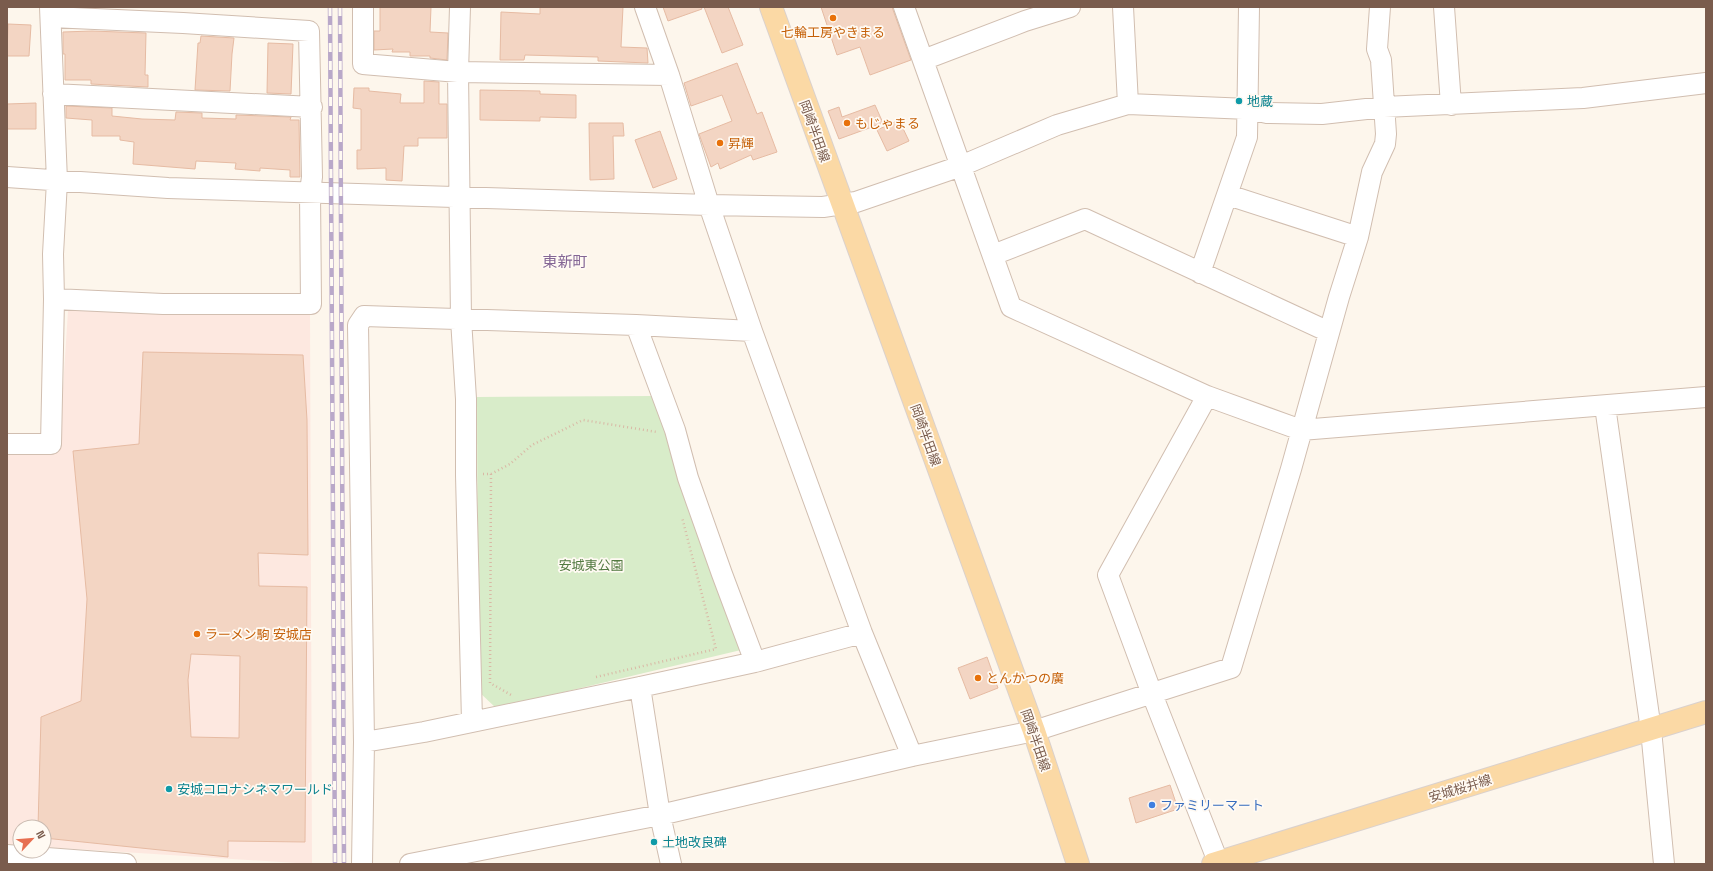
<svg xmlns="http://www.w3.org/2000/svg" width="1713" height="871" font-family="'Space Grotesk','Noto Sans JP',sans-serif">
<style>
.commercial{fill:#fde8e0}
.green{fill:#d8ecc9}
.building{fill:#f3d5c3;stroke:#e6bba3;fill-rule:evenodd}
.lines{fill:none;stroke-linecap:round;stroke-linejoin:round}
.minor-casing{stroke:#d1beb0;stroke-width:22}
.major-casing{stroke:#dad1cd;stroke-width:24}
.path{stroke:#d9b8a5;stroke-width:2.5;stroke-dasharray:1 3;stroke-linecap:butt}
.minor{stroke:#fff;stroke-width:20}
.major{stroke:#fbd9a5;stroke-width:22}
.rail-casing{stroke:#b9a8c9;stroke-width:4.5}
.rail{stroke:#fffaf3;stroke-width:3;stroke-dasharray:9;stroke-linecap:butt}
.food-dot{fill:#e8710a;stroke:#fffaf3;stroke-width:1.5}
.culture-dot{fill:#0f9aa8;stroke:#fffaf3;stroke-width:1.5}
.shop-dot{fill:#3f7fe0;stroke:#fffaf3;stroke-width:1.5}
.labels{text-anchor:middle;stroke-width:3.5;stroke-linejoin:round;paint-order:stroke}
.food-label{font-size:13px;fill:#c56008;stroke:#fffaf3;text-anchor:start}
.culture-label{font-size:13px;fill:#0d838f;stroke:#fffaf3;text-anchor:start}
.street-label{font-size:13px;fill:#7a5c4d;stroke:#fffaf3}
.park-label{font-size:13px;fill:#537a41;stroke:#fffaf3}
.shop-label{font-size:13px;fill:#366cbe;stroke:#fffaf3;text-anchor:start}
.quarter-label{font-size:15px;fill:#846695;stroke:#fffaf3}
</style>
<rect width="100%" height="100%" fill="#fdf6ec"/>
<path class="commercial" d="M310,310L312,864L44,847V827H20V845L7,844V451L59,450L68,311Z"/>
<path class="green" d="M654,396L741,650L496,708L478,691L477,397Z"/>
<path class="building" d="M380,7H431L430,32L448,33L447,60L430,58V56H410V52H392L393,49L374,50V31H380Z
M540,7H623L621,47L647,48L648,63L598,61V57L525,55L524,60H500L501,12L540,14Z
M663,7H701L702,9L668,21Z
M704,7H728L743,45L722,53Z
M821,7H892L911,60L870,75L860,47L837,55Z
M8,24L31,25L29,56H7Z
M92,31L146,33L145,75H148V87L91,84V80H65V54H63V32Z
M201,36L234,38L232,54L230,91L195,90L198,43H200Z
M268,43L293,44L291,94L267,93Z
M737,63L757,114L762,112L777,152L753,160L751,155L720,169L718,163L711,167L699,134L732,121L722,95L691,106L684,83Z
M424,81L439,82V104H447V138H418V146H404L402,181L386,180V168L357,169V150H361V109L353,108L354,88H369V91L401,94L400,103H424Z
M480,90L540,91V94L576,95V118L540,117V121L480,120Z
M36,103V129H7V104Z
M875,105L883,123L839,139L828,111L839,107L842,117Z
M66,106L112,108V116L142,119L175,120L176,112L202,113V118L236,119V115L291,117L290,120H299L300,177H290V170L260,168V171L235,169L236,163L196,161L195,169L133,164L134,142L120,140V136H92V120L66,118Z
M899,120L909,141L887,151L877,130Z
M589,123H623L624,136H613L614,179L590,180Z
M660,131L677,179L653,188L635,140Z
M143,352L303,355L307,420L308,555L258,553L259,586L307,587L305,842L228,841V857L44,838V827H38L41,717L81,701L87,599L73,451L139,444ZM191,654L240,656L239,738L191,737L188,680Z
M987,657L998,688L970,699L958,668Z
M1170,785L1178,809L1136,823L1129,798Z"/>
<g class="lines">
<g class="minor-casing">
<path id="minor" d="M363,7V64L458,72L669,75
M460,7L458,72L461,319L466,399V475L472,721
M645,7L669,75L709,205L752,331L862,633L912,756
M904,7L1011,307L1207,396L1301,430L1706,397
M1123,7L1128,104
M1444,7L1451,105
M51,17L183,23L309,31L312,177L310,192L311,304H163L54,299
M923,60L1025,21L1070,7
M53,94L312,107
M7,177L168,188L709,205L823,207L856,202L961,166L1057,125L1128,104L1249,109L1267,113L1322,114L1384,107L1583,98L1706,83
M1228,195L1358,237
M993,255L1085,219L1329,332
M1200,273L1247,137L1249,7
M636,325L675,430L688,478L722,574L755,662
M1207,396L1108,575L1152,694L1219,864
M1605,406L1651,730L1664,864
M7,444H51L54,299L53,254L57,181L50,7
M640,687L660,815L671,864
M364,742L358,325L364,316L636,325L752,331
M7,855L126,864
M362,864L364,742L424,732L640,687L755,662L862,633
M410,864L660,815L912,756L1034,731L1231,668L1291,469L1339,297L1358,237L1372,172L1385,144L1386,134L1381,60L1377,49L1380,7"/>
</g>
<g class="major-casing">
<path id="major" d="M771,7L1034,731L1078,864
M1213,864L1706,712"/>
</g>
<path class="path" d="M483,474H491L510,464L532,445L583,420L657,432
M491,474L490,683L513,696
M596,677L716,649L682,517"/>
<use href="#minor" class="minor"/>
<use href="#major" class="major"/>
<g class="rail-casing">
<path id="rail" d="M330,7L335,864
M340,7L344,864"/>
</g>
<use href="#rail" class="rail"/>
</g>
<g class="food-dot">
<circle cx="833" cy="18" r="4"/>
<circle cx="847" cy="123" r="4"/>
<circle cx="720" cy="143" r="4"/>
<circle cx="197" cy="634" r="4"/>
<circle cx="978" cy="678" r="4"/>
</g>
<g class="culture-dot">
<circle cx="1239" cy="101" r="4"/>
<circle cx="169" cy="789" r="4"/>
<circle cx="654" cy="842" r="4"/>
</g>
<circle class="shop-dot" cx="1152" cy="805" r="4"/>
<g class="labels">
<g class="food-label">
<text x="833" y="37" text-anchor="middle">七輪工房やきまる</text>
<text x="855" y="128">もじゃまる</text>
<text x="728" y="148">昇輝</text>
<text x="205" y="639">ラーメン駒 安城店</text>
<text x="986" y="683">とんかつの廣</text>
</g>
<g class="culture-label">
<text x="1247" y="106">地蔵</text>
<text x="177" y="794">安城コロナシネマワールド</text>
<text x="662" y="847">土地改良碑</text>
</g>
<g class="street-label">
<text transform="translate(815 131) rotate(70)" y="5">岡崎半田線</text>
<text transform="translate(926 435) rotate(70)" y="5">岡崎半田線</text>
<text transform="translate(1036 740) rotate(71)" y="5">岡崎半田線</text>
<text transform="translate(1460 788) rotate(-17)" y="5">安城桜井線</text>
</g>
<g class="park-label">
<text x="591" y="570">安城東公園</text>
</g>
<g class="shop-label">
<text x="1160" y="810">ファミリーマート</text>
</g>
<g class="quarter-label">
<text x="565" y="267">東新町</text>
</g>
</g>
<rect width="1713" height="871" fill="none" stroke="#7a5c4d" stroke-width="16"/>
<g transform="translate(32 839) rotate(64)"><circle r="19" fill="#fffaf3" stroke="#cabbb1"/>
<path d="M0-3L7 15L0 10L-7 15Z" fill="#e76f51"/>
<text y="-6" font-size="11" font-weight="bold" text-anchor="middle" fill="#7a5c4d">N</text>
</g>
</svg>
